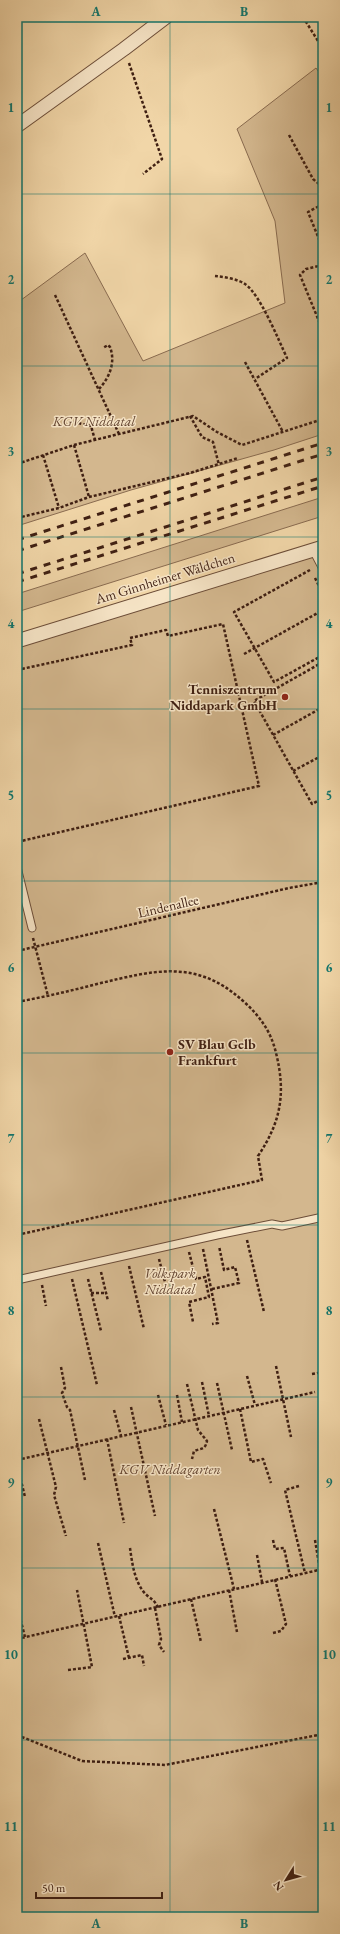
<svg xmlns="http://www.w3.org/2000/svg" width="340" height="1934" font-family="'EB Garamond',serif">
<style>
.green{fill:#d3b78e;stroke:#896b50}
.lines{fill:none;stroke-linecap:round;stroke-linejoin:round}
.lane-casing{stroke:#6c4d38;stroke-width:9}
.street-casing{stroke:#6c4d38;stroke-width:15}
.path{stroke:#3f1f12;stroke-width:2.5;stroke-dasharray:3 2;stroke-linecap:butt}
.lane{stroke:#f6e4c6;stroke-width:7}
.street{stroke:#f6e4c6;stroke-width:13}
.rail{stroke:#3f1f12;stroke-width:3;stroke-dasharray:7 7;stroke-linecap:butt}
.grid{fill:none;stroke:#0f766e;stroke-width:1;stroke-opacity:0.55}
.poi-dot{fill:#8f2418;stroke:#f6e4c6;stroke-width:1.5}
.labels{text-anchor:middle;stroke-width:3;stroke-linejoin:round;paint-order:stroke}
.park-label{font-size:14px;font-style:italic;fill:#644531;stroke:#f6e4c6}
.street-label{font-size:14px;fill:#3f1f12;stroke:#f6e4c6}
.poi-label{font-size:14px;font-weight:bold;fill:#3f1f12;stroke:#f6e4c6;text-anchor:end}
.neatline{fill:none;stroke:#0f766e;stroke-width:1.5}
.grid-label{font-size:13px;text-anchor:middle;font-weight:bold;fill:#0f766e}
</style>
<rect width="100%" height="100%" fill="#f1d6a8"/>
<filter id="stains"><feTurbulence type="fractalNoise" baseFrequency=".005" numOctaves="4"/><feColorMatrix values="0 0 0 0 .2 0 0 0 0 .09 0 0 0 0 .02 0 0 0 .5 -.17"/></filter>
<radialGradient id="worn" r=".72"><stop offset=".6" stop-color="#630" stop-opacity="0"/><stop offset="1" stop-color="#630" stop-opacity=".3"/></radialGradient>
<path class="green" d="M316,68L323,78V434L274,450L131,490L17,526V303L85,253L143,361L285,303L275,221L237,129Z
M323,497V516L17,612V594Z
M323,549V1917H17V645Z"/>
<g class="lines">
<g class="lane-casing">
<path id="lane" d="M313,550L323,569
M17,867L32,928
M17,1280L217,1235L272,1224L282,1226L323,1217"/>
</g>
<g class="street-casing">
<path id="street" d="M17,126L124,49L166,17
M17,641L323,547"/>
</g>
<path class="path" d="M303,17L323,49
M129,63L162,159L143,174
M289,135L313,179L319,184H323
M319,184L323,206
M323,204L308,212L323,249
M323,265L306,269L300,275L323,331
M215,276C225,277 237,279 245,284C260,294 279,341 287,358L255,379
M55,295L119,434
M245,362L283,432
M99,389C109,378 116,363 110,347L108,345L103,348
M190,416L202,437L213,442L219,465
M59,426L74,422L91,426L95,440
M91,426L114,423
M74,445L89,497
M43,455L59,508
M17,464L74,445L193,416L217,432L242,445L323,419
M17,518L59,508L89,497L190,473L238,458
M310,570L234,612L274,682L323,655
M315,578L323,594
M244,654L323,610
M323,662L254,701L312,804L323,798
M17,670L132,645L130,638L166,630L168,636L223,624L259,786L17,842
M273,735L323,707
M293,771L323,755
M33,938L48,996
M17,951L289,888L323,882
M17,1002C44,997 70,991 97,984C152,971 195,958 242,1000C259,1015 271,1031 276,1053C286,1093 281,1122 258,1156L262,1180L17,1235
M247,1240L264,1312
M203,1249L218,1323L212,1324
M189,1252L196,1279L205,1277L209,1297L189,1302L193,1322
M159,1259L166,1286
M129,1266L144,1329
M101,1272L108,1301
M72,1279L97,1385
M88,1279L101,1331
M42,1285L46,1306
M212,1289L239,1283L235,1267L224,1270L219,1246
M91,1293H106
M17,1319V1321
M276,1366L291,1437
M61,1367L65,1388L62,1393L67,1407L70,1410L85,1480
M312,1374L323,1372
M247,1376L255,1405
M202,1382L209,1416
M217,1383L232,1450
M187,1384L198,1430L207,1441C205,1450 202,1448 194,1451L192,1459
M158,1395L166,1425
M177,1395L182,1422
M131,1407L155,1516
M240,1409L251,1462L263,1459L271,1483
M114,1410L121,1436
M39,1419L56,1487L54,1495L66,1536
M107,1439L124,1523
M17,1460L315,1392
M17,1464L25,1497
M299,1486L285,1490L305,1573
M214,1509L234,1589
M273,1540L275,1549L284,1548L290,1576
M315,1540L320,1570
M98,1543L115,1617
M130,1548C132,1562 134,1579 143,1591C148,1598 155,1599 158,1608
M257,1555L262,1582
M229,1590L237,1632
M191,1599L201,1642
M155,1608L161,1639L159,1645L164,1652
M18,1610L25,1637
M119,1616L129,1658
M273,1633L281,1631L286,1624L275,1579
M17,1639L323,1569
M123,1659L142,1655L144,1666
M68,1670L92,1667L77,1590
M17,1735L82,1761L165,1765L323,1734"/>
<use href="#lane" class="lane"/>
<use href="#street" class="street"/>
<path class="rail" d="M17,540L323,443
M17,551L323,454
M17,574L323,477
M17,582L323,486"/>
</g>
<path class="grid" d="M170,17V1917M17,194H323M17,366H323M17,537H323M17,709H323M17,881H323M17,1053H323M17,1225H323M17,1397H323M17,1568H323M17,1740H323"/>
<g class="poi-dot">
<circle cx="285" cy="697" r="4"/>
<circle cx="170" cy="1052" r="4"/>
</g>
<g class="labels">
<g class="park-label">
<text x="94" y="426">KGV Niddatal</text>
<text x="170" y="1278">Volkspark<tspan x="170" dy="16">Niddatal</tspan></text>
<text x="170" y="1474">KGV Niddagarten</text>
</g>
<g class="street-label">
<text transform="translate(165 578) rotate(-17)" y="5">Am Ginnheimer Wäldchen</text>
<text transform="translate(168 906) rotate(-13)" y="5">Lindenallee</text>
</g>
<g class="poi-label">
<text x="277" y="694">Tenniszentrum<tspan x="277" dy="16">Niddapark GmbH</tspan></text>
<text x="178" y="1049" text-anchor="start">SV Blau Gelb<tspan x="178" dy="16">Frankfurt</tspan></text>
</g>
</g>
<rect width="340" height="1934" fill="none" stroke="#f1d6a8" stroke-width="44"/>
<g transform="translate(286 1880) rotate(233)" stroke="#f6e4c6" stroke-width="3" paint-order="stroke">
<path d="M0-3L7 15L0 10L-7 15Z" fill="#3f1f12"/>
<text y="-6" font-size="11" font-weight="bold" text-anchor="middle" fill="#3f1f12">N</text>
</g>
<path d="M36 1892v6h126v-6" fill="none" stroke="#3f1f12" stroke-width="2"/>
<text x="42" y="1892" font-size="12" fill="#3f1f12" stroke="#f6e4c6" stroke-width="3" paint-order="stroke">50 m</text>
<rect x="22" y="22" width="296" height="1890" class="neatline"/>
<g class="grid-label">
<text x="96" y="16">A</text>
<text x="244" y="16">B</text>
<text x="11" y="112">1</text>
<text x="329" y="112">1</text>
<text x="11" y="284">2</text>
<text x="329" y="284">2</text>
<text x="11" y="456">3</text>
<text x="329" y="456">3</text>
<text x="11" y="628">4</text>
<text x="329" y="628">4</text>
<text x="11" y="800">5</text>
<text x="329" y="800">5</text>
<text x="11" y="972">6</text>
<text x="329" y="972">6</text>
<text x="11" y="1143">7</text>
<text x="329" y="1143">7</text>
<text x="11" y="1315">8</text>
<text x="329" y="1315">8</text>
<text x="11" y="1487">9</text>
<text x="329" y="1487">9</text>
<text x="11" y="1659">10</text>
<text x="329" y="1659">10</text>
<text x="11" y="1831">11</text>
<text x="329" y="1831">11</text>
<text x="96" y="1928">A</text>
<text x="244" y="1928">B</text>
</g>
<rect width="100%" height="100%" filter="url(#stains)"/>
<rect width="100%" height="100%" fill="url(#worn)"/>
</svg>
